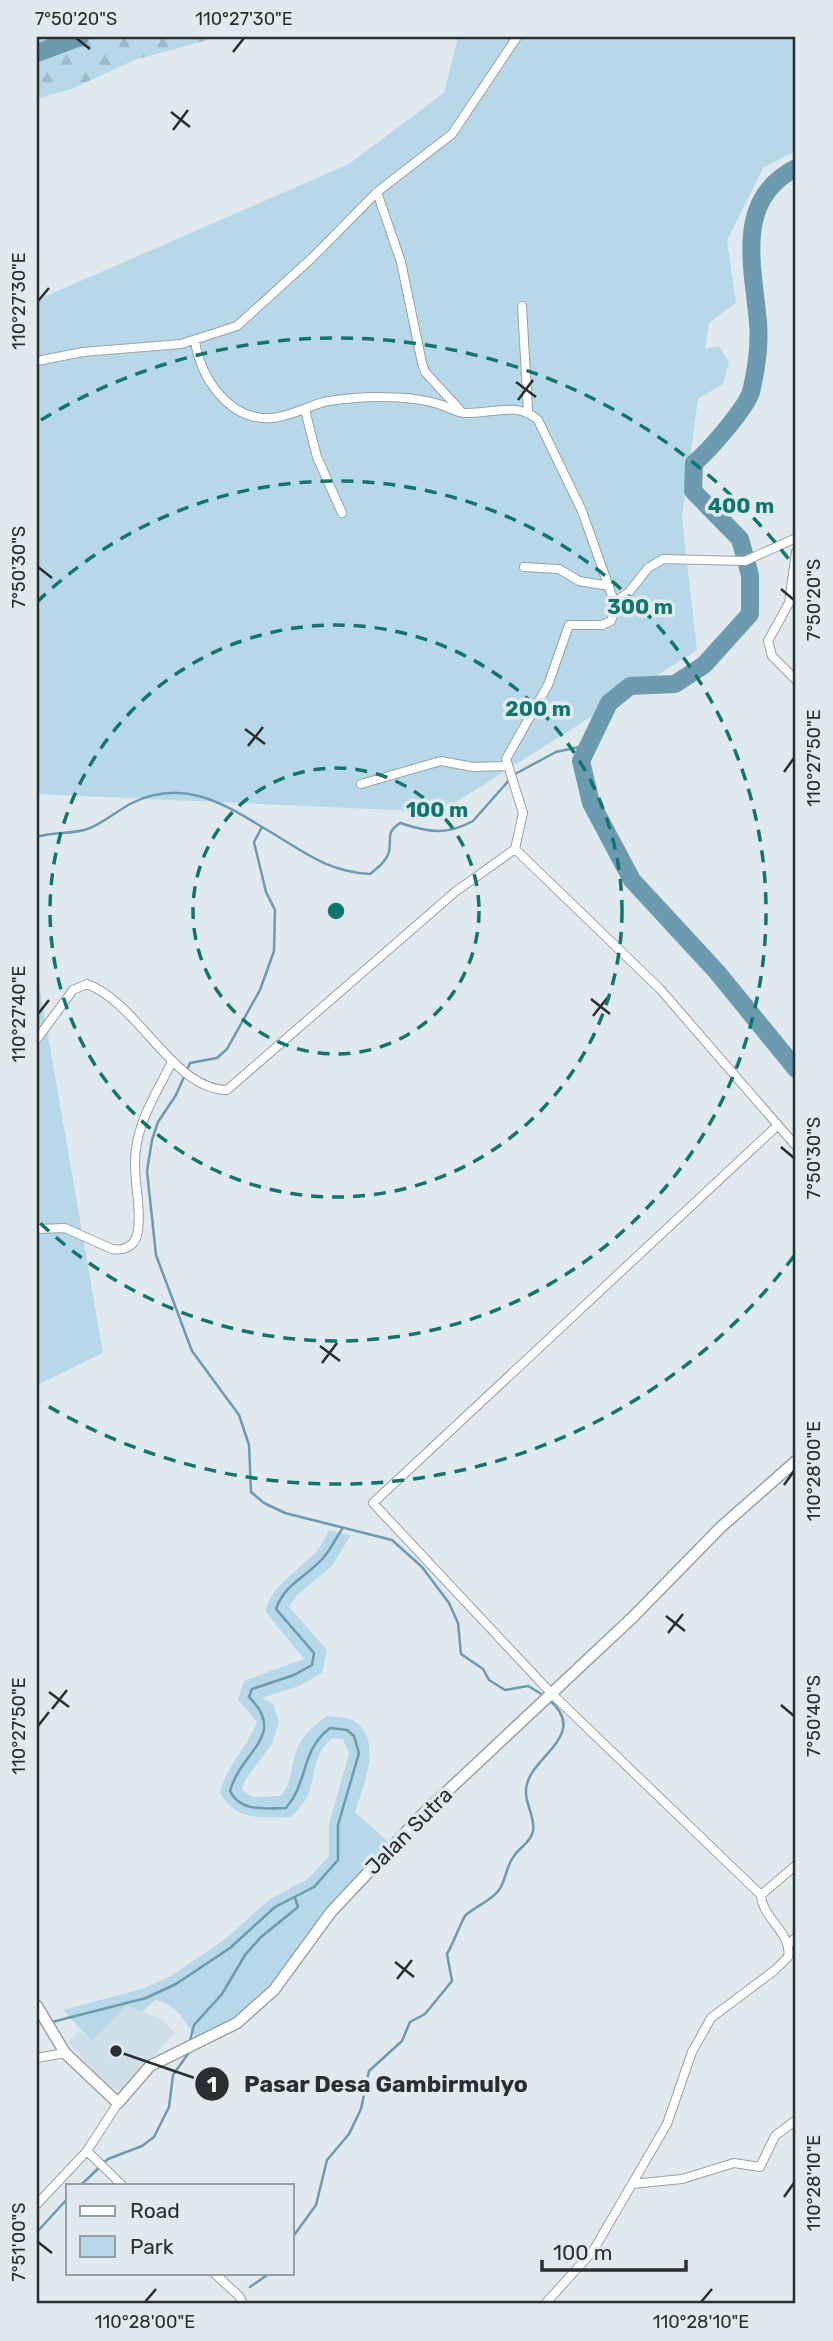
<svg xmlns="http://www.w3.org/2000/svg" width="833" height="2341" font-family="Rubik,sans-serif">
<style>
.built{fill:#cfdfe8}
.green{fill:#b7d8e8}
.forest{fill:url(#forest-firs)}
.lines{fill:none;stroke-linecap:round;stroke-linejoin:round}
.stream{stroke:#6c9bb0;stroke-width:2.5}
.river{stroke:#6c9bb0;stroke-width:18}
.street-casing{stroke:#99a2a6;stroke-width:10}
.secondary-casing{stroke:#99a2a6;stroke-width:13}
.street{stroke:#fff;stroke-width:8}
.secondary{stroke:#fff;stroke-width:10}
.ticks{fill:none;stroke:#2a2e2f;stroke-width:2.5}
.ring{fill:none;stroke:#0f766e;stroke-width:3.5;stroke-dasharray:12 9}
.labels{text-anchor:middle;stroke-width:7;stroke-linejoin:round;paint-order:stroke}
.street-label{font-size:21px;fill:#2a2e2f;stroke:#e0e9ee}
.centre{fill:#0f766e;stroke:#e0e9ee;stroke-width:3.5}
.ring-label{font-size:21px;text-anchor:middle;font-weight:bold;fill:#0f766e;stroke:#e0e9ee;stroke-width:7;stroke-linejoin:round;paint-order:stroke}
.leader{fill:none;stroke:#2a2e2f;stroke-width:2.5}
.callout-dot{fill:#2a2e2f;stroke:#e0e9ee;stroke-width:2.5}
.mark-label{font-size:21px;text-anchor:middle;font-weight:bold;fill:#fff}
.callout-label{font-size:23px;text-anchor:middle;font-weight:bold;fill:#2a2e2f;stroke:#e0e9ee;stroke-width:7;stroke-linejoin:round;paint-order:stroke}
.neatline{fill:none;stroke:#2a2e2f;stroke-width:2.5}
.ticks-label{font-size:18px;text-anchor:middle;fill:#2a2e2f}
</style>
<defs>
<pattern id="forest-firs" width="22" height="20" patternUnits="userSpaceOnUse" patternTransform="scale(1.75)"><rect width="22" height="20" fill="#b7d8e8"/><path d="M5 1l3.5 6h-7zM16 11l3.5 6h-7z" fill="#9ebac7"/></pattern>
</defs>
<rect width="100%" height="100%" fill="#e0e9ee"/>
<path class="built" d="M127,2005L163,2020L175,2033L120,2091L105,2084L68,2042L79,2030L92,2041Z"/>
<path class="green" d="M458,37H796V151L763,168L727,241L736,303L709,323L705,349L719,346L729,362L723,384L698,399L682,518L697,650L440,812L37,794V300L349,164L444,93Z
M37,972L103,1353L37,1385Z
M329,1530L351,1535L332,1566L297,1595L289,1607L327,1650L322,1673L299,1686L262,1698L273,1704L279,1722L271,1745L245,1780L242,1790L253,1797L281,1796C292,1783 291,1765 297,1749C303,1734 315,1725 327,1716C335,1717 347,1717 354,1721C384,1740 363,1787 355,1812L389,1843L327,1909L271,1987L234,2019L196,2038C186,2023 175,2002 155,2000L142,2012L127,2005L92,2041L63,2010L142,1989L171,1976L224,1940L270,1899L308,1879L329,1856V1824L349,1754L343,1739L333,1738C311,1754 317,1777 306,1799C302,1806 295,1812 291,1817C262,1817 235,1822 220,1792C229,1761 246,1750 257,1722L238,1700L244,1681L304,1659L265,1611C274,1583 295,1574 315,1553C321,1547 325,1537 329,1530Z"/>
<path class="forest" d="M37,37H219L134,60L74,88L37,99Z"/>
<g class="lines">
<path class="stream" d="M515,774L556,752L588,745
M510,779L473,821C446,836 428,832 400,823C385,833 392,838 389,852C386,862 377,868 370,874C323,871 301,849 262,827L254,842L266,892L275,910L274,951L260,990L227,1049L217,1058L190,1063L176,1095L158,1122L152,1140L147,1171L156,1255L192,1351L239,1415L249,1445L251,1492L264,1503L285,1513L392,1540L422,1567L449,1603L458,1623L461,1654L483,1669L489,1680L505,1690L528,1686L543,1695
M37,837C54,831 74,835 90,828C105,822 118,810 132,803C181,779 220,801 262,827
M52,2022L146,1998L176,1984L230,1948L275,1907L314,1887L338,1860V1825L359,1753L354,1736L347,1730L330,1728C300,1751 309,1781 286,1808C266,1808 241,1813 230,1791C241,1751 288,1735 249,1697L252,1689L294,1675L312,1665L314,1653L276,1609C284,1584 308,1576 324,1557C331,1549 336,1538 342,1529
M190,2041L194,2025L222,1994L245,1955L261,1937L298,1907L295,1898
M81,2185L108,2159L142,2146L154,2137L169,2107L173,2075L190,2051
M37,2232L68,2198
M292,2238L316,2205L327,2160L349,2134L361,2109L369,2071L402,2041L410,2022L425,2014L452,1981L447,1954C452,1946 462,1920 465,1916C475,1906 490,1902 499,1890C506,1880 506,1866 514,1856C520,1847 531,1842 533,1831C536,1816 522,1801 527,1784C534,1755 590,1733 548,1699
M250,2287L270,2273"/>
<path class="river" d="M37,53L80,37
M796,168C734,199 753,266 758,322C760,344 756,371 751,392C746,408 708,452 694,463L693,491L740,539L750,575V614L704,665L675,684L630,686L609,703L581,761L591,803L632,880L717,972L796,1069"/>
<g class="street-casing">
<path id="street" d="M377,192L401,262L422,363L425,372L460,410
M522,306L528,411
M195,341C200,377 229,421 271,418C291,417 309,405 328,401C343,399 361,397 376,397C394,397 418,398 435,403C445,405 455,413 466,413C491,414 517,401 538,420L582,511L616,607L611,621L602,625H569L548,685L506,759L523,813L515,849L660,989L796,1146
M37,361L83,352L181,344L237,326L313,257L377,192L452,134L517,37
M305,410L317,457L342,513
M796,552L789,603L768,641L772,656L796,680
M524,567L559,569L579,581L609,586
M615,602L629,592L648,568L663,559L745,561L796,538
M361,784L441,761L473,767L507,766
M37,1039L73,990L87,984C140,1004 172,1089 227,1090L455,892L515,849
M778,1125L373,1503L551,1693L761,1895L796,1865
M37,1229L65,1228L112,1249C123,1251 134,1247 137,1235C142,1214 135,1186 135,1165C134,1128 155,1095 171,1064
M788,1945L796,1937
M37,2058L65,2053
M87,2151L122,2185
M632,2184L682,2179L734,2163L760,2167L775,2136L796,2120
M37,2204L87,2151L118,2103
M214,2273L239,2296L243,2304
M545,2304L593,2251L667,2124L692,2052L711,2018L775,1970L788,1957C793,1934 762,1918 761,1895"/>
</g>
<g class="secondary-casing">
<path id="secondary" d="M37,2006L65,2053L118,2103L150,2066L237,2023L274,1990L331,1912L423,1814L633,1617L721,1527L796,1461"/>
</g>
<use href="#street" class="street"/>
<use href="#secondary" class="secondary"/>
</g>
<path class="ticks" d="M76,38L90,49M233,52L244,38M171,112L190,127M173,130L188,110M38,301L49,288M516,382L536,397M518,400L533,380M38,567L52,578M781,589L794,600M245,729L265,744M248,746L263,727M784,772L794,758M591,999L610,1014M38,1014L49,1000M593,1016L608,997M781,1147L794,1158M320,1346L340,1361M322,1363L337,1343M784,1485L794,1471M666,1616L685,1631M668,1633L683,1614M49,1692L69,1707M781,1705L794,1716M52,1709L67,1690M38,1726L49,1712M395,1962L414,1977M397,1979L412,1960M784,2197L794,2183M38,2242L52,2253M145,2302L156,2289M701,2302L712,2289"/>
<g class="ring">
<circle cx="336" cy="911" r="143"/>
<circle cx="336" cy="911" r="286"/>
<path d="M37 602A430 430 0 1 1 37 1220"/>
<path d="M794 1256A573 573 0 0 1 41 1402M41 420A573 573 0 0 1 794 566"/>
</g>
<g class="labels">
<g class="street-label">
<text transform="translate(409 1831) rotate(-45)" y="7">Jalan Sutra</text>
</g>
</g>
<circle cx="336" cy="911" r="10" class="centre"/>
<g class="ring-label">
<text x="741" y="513">400 m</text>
<text x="640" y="614">300 m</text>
<text x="538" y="716">200 m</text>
<text x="437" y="817">100 m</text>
</g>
<path class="leader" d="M116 2051L212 2084"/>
<g class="callout-dot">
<circle cx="116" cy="2051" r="7"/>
<circle cx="212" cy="2084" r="18"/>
</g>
<g class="mark-label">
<text x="212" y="2092">1</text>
</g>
<g class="callout-label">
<text x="386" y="2092">Pasar Desa Gambirmulyo</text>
</g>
<rect width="833" height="2341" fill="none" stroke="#e0e9ee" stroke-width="77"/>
<rect x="66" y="2184" width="228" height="91" fill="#e0e9ee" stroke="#979ea2" stroke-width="2"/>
<rect x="80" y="2206" width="35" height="10" fill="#ffffff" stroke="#979ea2" stroke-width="2"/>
<text x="130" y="2218" font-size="21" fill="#2a2e2f">Road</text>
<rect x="80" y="2236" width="35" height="21" fill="#b7d8e8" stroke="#979ea2" stroke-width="2"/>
<text x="130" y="2254" font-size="21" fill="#2a2e2f">Park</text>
<path d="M542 2260v10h144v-10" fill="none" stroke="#2a2e2f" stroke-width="3.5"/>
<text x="553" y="2260" font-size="21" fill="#2a2e2f" stroke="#e0e9ee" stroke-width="5" paint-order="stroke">100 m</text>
<rect x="38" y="38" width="756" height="2264" class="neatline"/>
<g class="ticks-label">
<text x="76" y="25">7°50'20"S</text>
<text x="244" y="25">110°27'30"E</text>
<text transform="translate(19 301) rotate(-90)" y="6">110°27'30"E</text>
<text transform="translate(19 567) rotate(-90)" y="6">7°50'30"S</text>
<text transform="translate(814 600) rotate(-90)" y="6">7°50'20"S</text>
<text transform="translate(814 758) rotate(-90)" y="6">110°27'50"E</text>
<text transform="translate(19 1014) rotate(-90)" y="6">110°27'40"E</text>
<text transform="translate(814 1158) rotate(-90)" y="6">7°50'30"S</text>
<text transform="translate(814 1471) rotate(-90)" y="6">110°28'00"E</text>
<text transform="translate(814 1716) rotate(-90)" y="6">7°50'40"S</text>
<text transform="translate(19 1726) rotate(-90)" y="6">110°27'50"E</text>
<text transform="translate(814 2183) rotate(-90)" y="6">110°28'10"E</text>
<text transform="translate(19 2242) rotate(-90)" y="6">7°51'00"S</text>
<text x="145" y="2328">110°28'00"E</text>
<text x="701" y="2328">110°28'10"E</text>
</g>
</svg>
